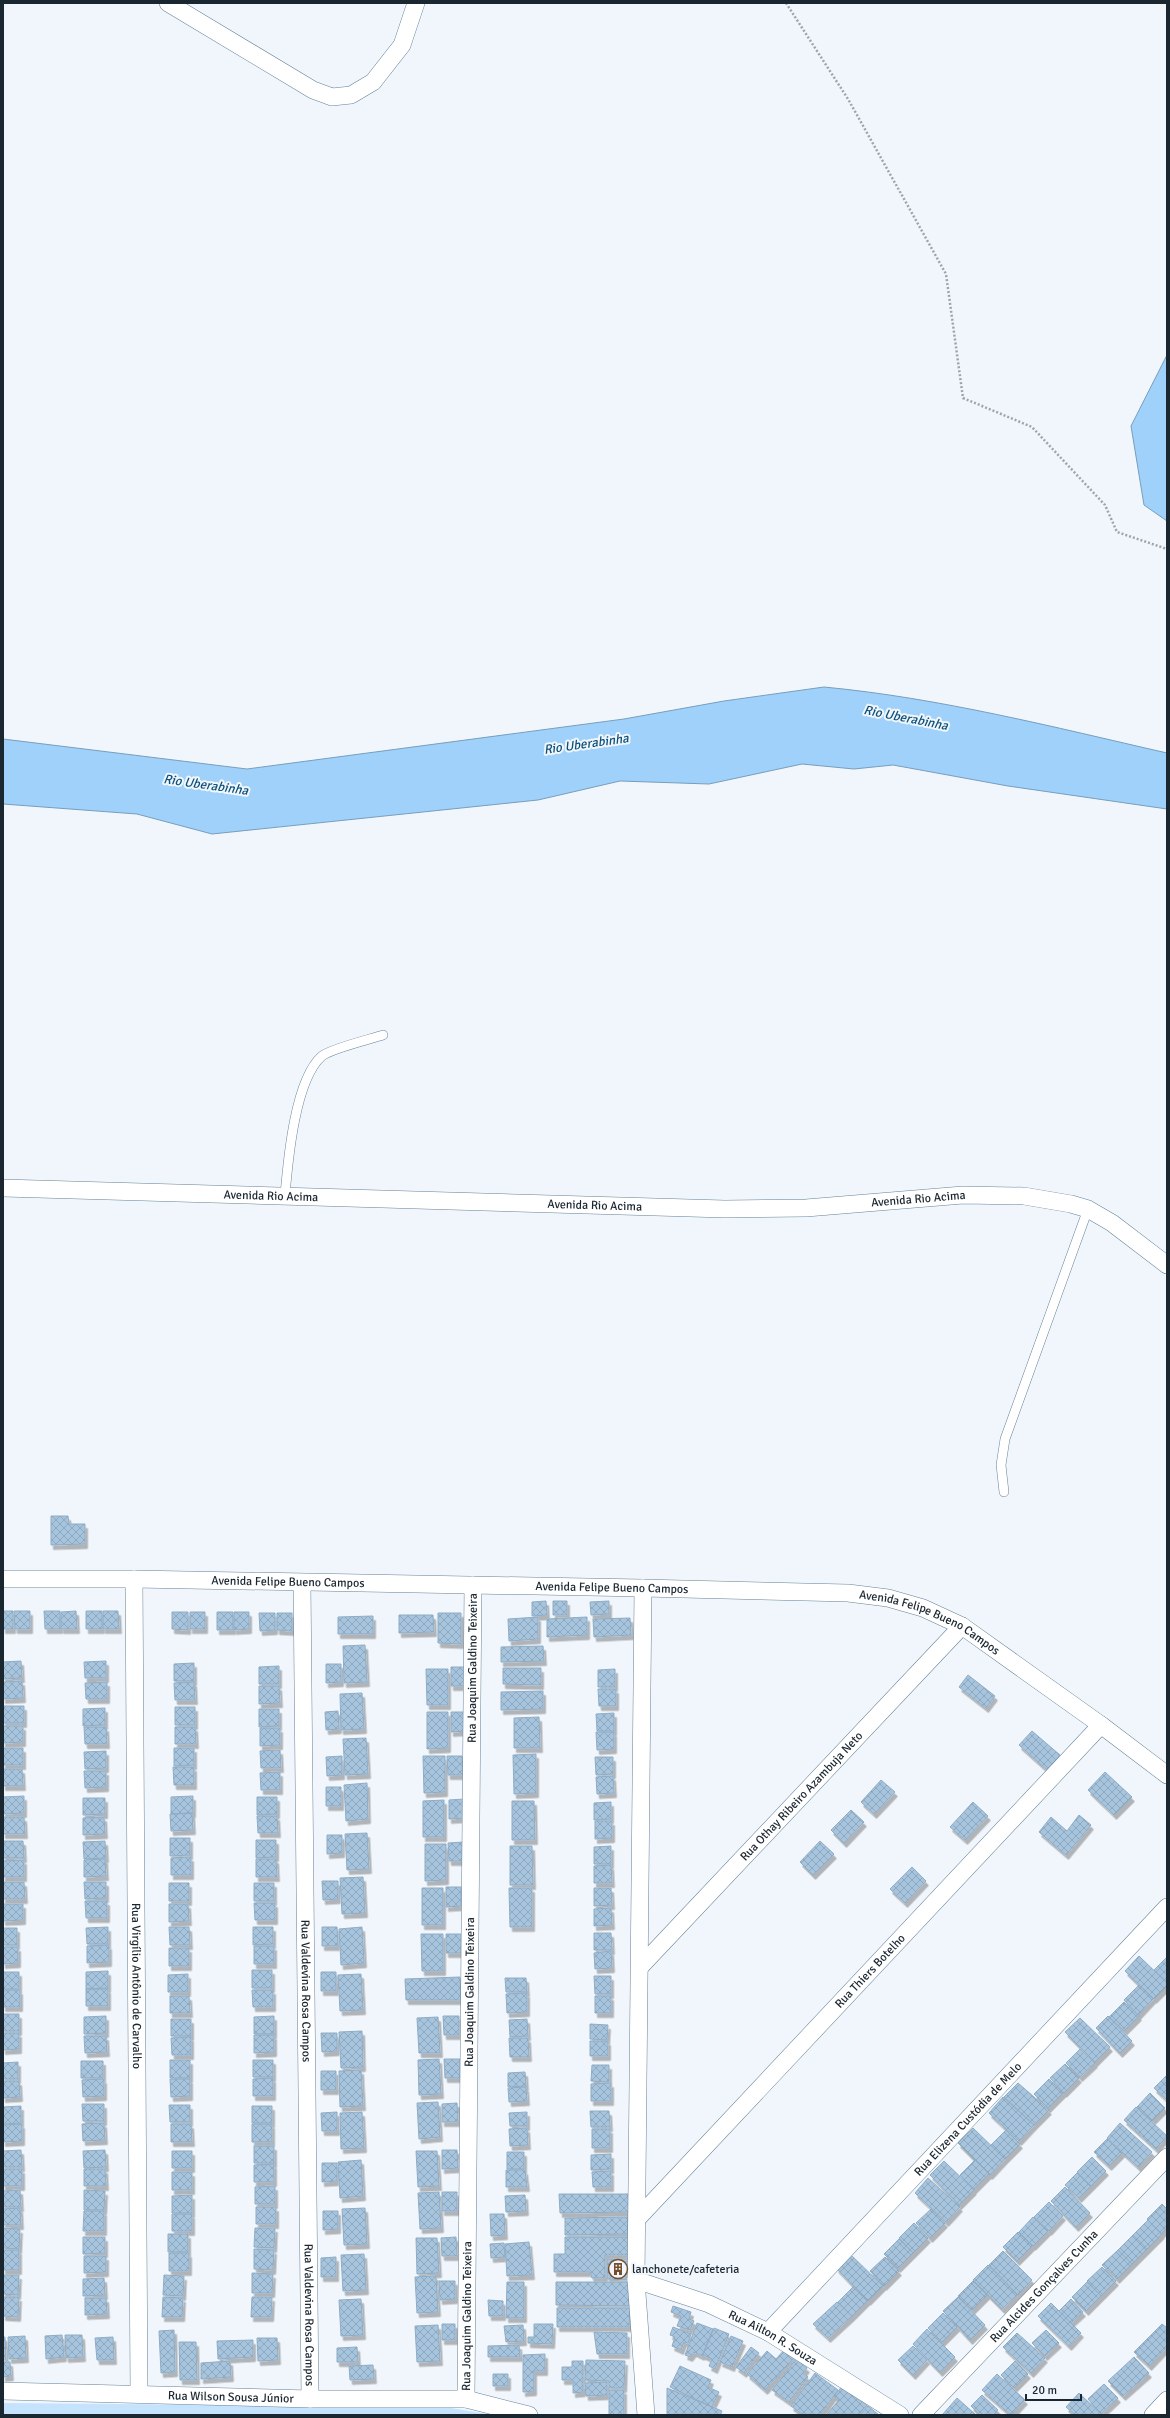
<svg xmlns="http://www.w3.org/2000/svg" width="1170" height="2418" font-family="Signika,sans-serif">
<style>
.park{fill:#c5e3fd}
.water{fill:#9fd1fa;stroke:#779ebd}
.building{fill:url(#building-cross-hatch);stroke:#8facc5;filter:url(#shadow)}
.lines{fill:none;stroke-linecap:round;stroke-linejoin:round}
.service-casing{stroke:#668299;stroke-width:10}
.minor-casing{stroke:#668299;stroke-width:18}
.path{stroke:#9da5ac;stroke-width:2.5;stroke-dasharray:2 2;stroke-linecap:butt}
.service{stroke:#fff;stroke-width:9}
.minor{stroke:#fff;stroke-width:17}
.labels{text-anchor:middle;stroke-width:4;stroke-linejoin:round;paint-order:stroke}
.street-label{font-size:12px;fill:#1b2730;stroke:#f0f6fb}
.poi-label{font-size:12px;fill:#1b2730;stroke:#f0f6fb;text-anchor:start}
.water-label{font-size:13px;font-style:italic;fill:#0c507b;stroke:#f0f6fb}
</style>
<defs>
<pattern id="building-cross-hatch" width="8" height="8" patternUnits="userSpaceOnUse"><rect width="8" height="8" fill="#a6c4dd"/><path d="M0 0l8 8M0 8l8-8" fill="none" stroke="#8ea8be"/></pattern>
<filter id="shadow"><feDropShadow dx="2.5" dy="4.5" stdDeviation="0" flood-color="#0004"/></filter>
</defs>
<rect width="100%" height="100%" fill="#f0f6fb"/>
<path class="park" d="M3,2403L445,2407L493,2415H3Z"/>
<path class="water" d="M1167,355V521L1144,505L1131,426Z
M824,687C940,698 1053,727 1167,753V809L1008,786L893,765L854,769L802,764L709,784L620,781L538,800L212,834L137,814L3,804V739L247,769L624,719L724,701Z"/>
<path class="building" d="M51,1516H68L69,1524H85V1544L51,1545Z
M546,1601L547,1615L532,1616V1602Z
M553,1601H567V1615H553Z
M609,1601V1614L591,1615L590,1602Z
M3,1611H13V1629H3Z
M14,1611H30V1629H15Z
M44,1611H60V1629H45Z
M76,1611L77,1629H61V1612Z
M86,1611H102V1629H86Z
M103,1611H118L119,1629H103Z
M172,1612H188V1630L172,1629Z
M190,1612H205V1629H190Z
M217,1612H233V1630H217Z
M234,1612H249V1629L234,1630Z
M259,1613H275V1630L260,1631Z
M277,1613H292V1631L277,1630Z
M438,1613H461V1644L438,1643Z
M399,1615H433L434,1632L399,1633Z
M373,1616V1634H338V1617Z
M538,1617V1639L509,1641L508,1619Z
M587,1617V1635L547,1637V1619Z
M630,1618L631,1635L594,1637L593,1619Z
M365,1645L367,1682L344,1683L343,1646Z
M543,1646L544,1661L501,1662V1647Z
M21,1661L22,1678L3,1679V1662Z
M106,1661V1678H85L84,1662Z
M194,1663V1681H174V1664Z
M326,1664H341V1682L326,1683Z
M279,1666V1684H259V1667Z
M451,1667H466V1686H451Z
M503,1668H541V1685L503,1684Z
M426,1669H448V1705H427Z
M615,1669V1687H598V1670Z
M968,1675L995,1696L986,1708L959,1687Z
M22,1681L23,1698L3,1699V1682Z
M107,1682V1699H86L85,1683Z
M194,1682L195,1700H175L174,1683Z
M259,1686H279L280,1703L259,1704Z
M598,1689H616V1706H599Z
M543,1691V1709L501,1710V1692Z
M362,1693L364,1729L341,1730L340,1694Z
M3,1706H24V1723H3Z
M175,1707H195V1725H175Z
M105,1708V1725L83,1726V1709Z
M259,1709H279V1726L259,1727Z
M338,1711L339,1729L326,1730L325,1712Z
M427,1712H448V1748L427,1749Z
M451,1712H466L467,1731L451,1732Z
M614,1713V1731H597L596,1714Z
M539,1717L540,1748H514V1718Z
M3,1726H23V1742L3,1743Z
M84,1727H106L107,1744H85Z
M175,1727H195L196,1744H175Z
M260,1728H280V1745L260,1746Z
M1032,1731L1060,1755L1047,1770L1019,1745Z
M596,1732H614V1749L597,1750Z
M366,1738L368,1774L345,1775L343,1739Z
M3,1748H23V1765H3Z
M174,1748H194V1765L174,1766Z
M280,1750L281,1768H261L260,1751Z
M106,1751V1768L85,1769L84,1752Z
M536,1754V1793L514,1794L513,1755Z
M342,1756V1775L327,1776L326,1757Z
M423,1756H445V1792L424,1793Z
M447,1756H462L463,1775H448Z
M595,1757H613V1774L596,1775Z
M173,1767H194V1785H174Z
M3,1769H22L23,1786H3Z
M84,1771H106V1787L85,1788Z
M280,1772V1790H261L260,1773Z
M1105,1772L1132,1797L1114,1815L1088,1790Z
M613,1776L614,1793L597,1794L596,1777Z
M881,1780L895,1792L874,1814L861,1802Z
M367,1783L368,1819L346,1821L344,1785Z
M326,1787H341V1806H326Z
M24,1796V1813L3,1814V1797Z
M193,1796V1813L171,1814V1797Z
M257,1797H277V1814L257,1815Z
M83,1798H105V1814L83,1815Z
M464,1799V1818L449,1819V1800Z
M444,1800V1837H423V1801Z
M512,1801H534L535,1840H512Z
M611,1802V1819L594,1820V1803Z
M973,1802L988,1816L965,1840L950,1827Z
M851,1810L864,1822L844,1843L831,1830Z
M192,1813L193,1830L171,1831L170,1814Z
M1079,1815L1091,1825L1066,1855L1039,1832L1051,1817L1067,1831Z
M257,1816H277L278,1833H258Z
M3,1817H24L25,1834H3Z
M104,1817L105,1834L83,1835V1818Z
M595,1821H612V1838L595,1839Z
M367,1833L369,1869L347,1870L345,1834Z
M327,1835H342V1853L327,1854Z
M170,1838H190V1855L170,1856Z
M256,1840H276V1857L256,1858Z
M3,1841H23L24,1858H3Z
M105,1841L106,1858L84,1859L83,1842Z
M820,1841L834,1854L813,1875L800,1862Z
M464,1842V1861H449L448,1843Z
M425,1844H446V1880L425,1881Z
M510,1846H532L533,1885H510Z
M611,1846V1864H594V1847Z
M191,1857V1875H171V1858Z
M105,1859L106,1876L84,1877V1860Z
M256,1859H276L277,1877H256Z
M24,1860V1877H3V1861Z
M611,1865L612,1883H594V1866Z
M912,1867L926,1881L905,1903L890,1889Z
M363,1877L365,1913L342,1914L340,1878Z
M322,1881H338V1899L323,1900Z
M3,1882H24L25,1899H3Z
M84,1882H106V1898L85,1899Z
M169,1883H189V1901H169Z
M254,1883H274V1901H254Z
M446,1887H461V1906L446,1907Z
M422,1888H443V1925H422Z
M509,1888H532V1927H510Z
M594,1888H611L612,1905L594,1906Z
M85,1901H107V1918H86Z
M254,1903H275V1920H255Z
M3,1904H23V1920L3,1921Z
M169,1904H188L189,1921L169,1922Z
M611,1908L612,1925L594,1926V1909Z
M108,1927V1944H87L86,1928Z
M169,1927H189L190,1945H170Z
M253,1927H273V1944L253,1945Z
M322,1927H337L338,1946H322Z
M362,1927L364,1963L341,1965L339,1929Z
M3,1928H17V1945H3Z
M594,1933H611L612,1950H594Z
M421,1934H443V1971H422Z
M446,1934H461V1953H446Z
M109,1945V1962L87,1963V1946Z
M254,1946H274V1964H254Z
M3,1947H18V1963L3,1964Z
M169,1948H189V1966H169Z
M611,1951L612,1968L595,1969L594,1953Z
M1139,1956L1167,1983V1986L1154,1999L1125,1971Z
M1167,1957V1982L1154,1970Z
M252,1970H272V1988H252Z
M108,1971V1988L86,1989V1972Z
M3,1972H19V1989H3Z
M321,1972H336V1991H321Z
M188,1974V1992H168V1975Z
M361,1974L363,2010L340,2011L338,1975Z
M594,1976H611V1994H595Z
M460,1977L461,2000H406L405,1979Z
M505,1978H526L527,1992H506Z
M1139,1985L1153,1999L1138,2015L1124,2000Z
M86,1989H108V2006H86Z
M3,1990H20V2007H3Z
M252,1990H273V2007H253Z
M527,1993V2012L507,2013L506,1994Z
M170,1996H189L190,2013H170Z
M595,1996H611V2013H595Z
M1124,2002L1139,2016L1124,2031L1109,2017Z
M3,2014H19V2031H3Z
M106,2016V2033L84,2034V2017Z
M274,2016V2034H254V2017Z
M443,2016H459V2035H444Z
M1108,2016L1132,2041L1120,2053L1096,2028Z
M438,2017L440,2053H419L417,2018Z
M1080,2018L1110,2047L1095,2062L1065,2032Z
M171,2019H191V2036H171Z
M527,2019L528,2036L510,2037L509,2020Z
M590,2024L608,2025L607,2040L590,2039Z
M362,2031L363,2067L341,2068L339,2032Z
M3,2033H19V2049L3,2050Z
M321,2033H337V2051L322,2052Z
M254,2035H274V2052L254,2053Z
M84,2036H106L107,2052L85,2053Z
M191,2037V2055H172L171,2038Z
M509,2038H528L529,2057H510Z
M590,2041H608V2056H590Z
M1080,2049L1095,2063L1080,2077L1066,2063Z
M439,2059L441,2094L419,2095L418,2060Z
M444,2059H460V2078H445Z
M170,2060H190V2078H170Z
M253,2060H273V2077H253Z
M81,2061H103V2078H81Z
M18,2062V2079H3V2063Z
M1065,2064L1079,2078L1064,2093L1050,2078Z
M592,2065H609V2082L591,2081Z
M361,2070L363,2106L340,2107L339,2071Z
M321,2071H336V2090H321Z
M525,2072L526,2086L508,2087V2073Z
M1167,2075V2100L1154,2088Z
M273,2078V2096H253V2079Z
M104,2079V2096L83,2097L82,2080Z
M170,2079H190V2096L171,2097Z
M1049,2079L1063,2093L1048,2108L1034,2094Z
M3,2081H19L20,2097L3,2098Z
M611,2083V2101H591V2084Z
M1018,2083L1049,2110L1034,2125L1004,2097Z
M526,2087L527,2101L509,2102L508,2088Z
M1150,2093L1165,2108L1152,2121L1137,2107Z
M1003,2097L1034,2125L1019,2141L989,2113Z
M438,2102L440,2137L419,2139L417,2103Z
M457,2103L458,2122H442V2104Z
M82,2104H104V2121H83Z
M169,2105H190V2122H170Z
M21,2106V2123L3,2124V2107Z
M252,2106H272V2123H252Z
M1136,2107L1167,2136L1156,2149L1124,2120Z
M590,2111H609L610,2127H591Z
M337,2112V2131H322L321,2113Z
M362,2112L364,2148L341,2149L340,2113Z
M527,2112V2126H510L509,2113Z
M104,2123L105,2140L83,2141L82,2124Z
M1120,2123L1152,2152L1138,2167L1107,2138Z
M22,2124V2141L3,2142V2125Z
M171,2124H191L192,2142H171Z
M252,2124H272V2142H252Z
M527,2128L528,2145L510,2146L509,2129Z
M973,2128L1005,2159L990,2175L958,2143Z
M592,2129H610V2148H592Z
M1006,2130L1020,2144L1005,2159L991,2145Z
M1107,2139L1122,2153L1109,2166L1094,2152Z
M254,2146H274V2163H254Z
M21,2150L22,2167H3V2151Z
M105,2150L106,2167L84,2168L83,2151Z
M442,2150H457L458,2168L442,2169Z
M172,2151H192V2168H172Z
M416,2151H437L439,2186L418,2187Z
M507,2152H524V2169H507Z
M611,2154V2169L591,2170V2155Z
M1092,2157L1106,2171L1091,2186L1077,2172Z
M361,2160L363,2196L340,2198L338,2162Z
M975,2160L989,2174L974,2189L960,2175Z
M944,2161L974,2190L959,2205L930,2175Z
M322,2163H337V2181L322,2182Z
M274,2164V2182H254V2165Z
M3,2169H22V2186H3Z
M84,2169H105L106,2186H84Z
M506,2170H525L527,2187H506Z
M611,2171V2187H593L592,2172Z
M172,2172H192V2190H172Z
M1077,2173L1091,2186L1079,2198L1065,2185Z
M928,2178L960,2207L946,2222L915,2193Z
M275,2186V2204H255V2187Z
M1065,2187L1090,2213L1076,2227L1051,2201Z
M20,2190L21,2207H3V2191Z
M84,2190L105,2191L104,2210H84Z
M439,2192L441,2228L420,2229L418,2193Z
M442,2192H457V2211H442Z
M559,2194H628L629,2212L560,2213Z
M192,2195V2213H172V2196Z
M525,2195L526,2211L506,2212L505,2196Z
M1049,2202L1063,2216L1049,2231L1034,2217Z
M1162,2204L1167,2209V2228L1161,2234L1147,2219Z
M256,2207H276V2224H256Z
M20,2208L21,2225H3V2209Z
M365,2208L367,2244L344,2245L342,2209Z
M931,2209L945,2223L930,2238L916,2223Z
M84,2211H104V2231H83Z
M323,2211H338V2229L323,2230Z
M172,2214H192V2231H172Z
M490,2214H504L505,2235L491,2236Z
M628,2217V2234L565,2235V2218Z
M1033,2217L1048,2231L1033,2246L1019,2232Z
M1148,2220L1162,2234L1147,2249L1133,2235Z
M914,2223L928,2238L913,2253L899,2238Z
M3,2228L20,2229L19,2249L3,2248Z
M255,2228H275L274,2248L254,2247Z
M1018,2232L1032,2246L1017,2261L1003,2247Z
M168,2234H188V2252H168Z
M1133,2235L1147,2249L1132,2264L1118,2250Z
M83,2237H105V2253L83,2254Z
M456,2237L457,2256H442L441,2238Z
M565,2237H630V2255H605V2278H592L590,2272H554V2254H565Z
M416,2238H437L439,2273L417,2274Z
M899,2239L913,2253L898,2268L884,2254Z
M529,2242L532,2275L507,2276L505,2244Z
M504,2243L505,2257L491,2258L490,2244Z
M254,2249L274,2250L273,2270L254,2269Z
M3,2250H19V2270H3Z
M1118,2250L1132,2264L1117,2279L1102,2265Z
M1003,2251L1032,2280L1018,2295L989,2265Z
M169,2253H189V2271H169Z
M364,2254L366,2290L343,2291L341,2255Z
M850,2254L883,2286L868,2301L836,2268Z
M84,2256H106V2272L84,2273Z
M336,2257V2277H321V2258Z
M885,2257L899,2271L884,2286L870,2271Z
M607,2259H630V2280L607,2279Z
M988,2265L1017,2295L1002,2309L973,2280Z
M1102,2267L1116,2281L1101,2296L1087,2281Z
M252,2273L273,2274L272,2293H252Z
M3,2275H19L18,2295L3,2294Z
M164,2275L184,2276L183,2296L163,2295Z
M436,2276L438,2312L417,2313L415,2277Z
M104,2278L105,2295L83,2296V2279Z
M439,2281H455V2299L440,2300Z
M973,2281L987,2295L972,2310L958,2296Z
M507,2282H524V2318H506Z
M556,2282H630L629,2306L556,2305Z
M1087,2282L1101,2296L1086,2311L1072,2297Z
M853,2287L867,2301L852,2316L838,2302Z
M3,2297H19L18,2317L3,2316Z
M163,2297L183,2298L182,2317H162Z
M252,2297H272L271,2317H251Z
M958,2297L985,2325L970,2340L943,2311Z
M85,2298H106L107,2314L85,2315Z
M361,2299L363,2335L341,2336L339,2300Z
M1071,2299L1083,2312L1071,2323L1059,2311Z
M488,2300L503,2301V2316H489Z
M837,2302L852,2316L828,2338L813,2324Z
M1051,2303L1081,2333L1069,2346L1038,2316Z
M673,2306L691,2312L689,2319L694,2321L690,2330L677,2326L681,2316L671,2312Z
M557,2308H630L629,2327H557Z
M943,2313L957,2327L942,2342L928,2328Z
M697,2323L713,2329L702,2356L694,2352L690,2357L685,2355Z
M442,2324H455V2340H442Z
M534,2324H553L552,2344L528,2343V2337H534Z
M1162,2324L1167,2328V2347L1149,2366L1134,2352Z
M438,2325L440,2361L417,2362L415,2326Z
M523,2325L524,2341L506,2342L504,2326Z
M673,2327L691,2334L688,2343L684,2342L681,2350L672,2346L675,2337L670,2335Z
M714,2328L729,2334L715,2369L709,2366L712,2359L703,2355Z
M927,2329L955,2357L940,2372L913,2344Z
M174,2330L175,2372L161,2373L159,2331Z
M1046,2330L1059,2343L1045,2356L1032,2343Z
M594,2332L627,2333V2354H597Z
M1017,2333L1045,2358L1031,2373L1003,2347Z
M62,2335L64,2357L46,2359L45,2336Z
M65,2335H82L83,2357L66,2358Z
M25,2336L26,2358L9,2359L8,2337Z
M731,2336L743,2341L732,2367L720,2362Z
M3,2337H5L6,2360H3Z
M113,2337L114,2360H97L95,2338Z
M257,2338H277L278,2360L258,2361Z
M253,2340V2357L218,2359L217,2341Z
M179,2342H196L197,2380H180Z
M519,2345L520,2357H488V2346Z
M913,2346L927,2360L913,2375L898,2360Z
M357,2347L358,2362H337V2348Z
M751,2347L759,2353L744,2373L736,2367Z
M785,2349L795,2357L765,2390L747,2374L767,2351L776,2359Z
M545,2354V2371H534V2391L523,2392V2355Z
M1134,2357L1149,2373L1123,2396L1108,2381Z
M796,2359L807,2368L803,2373L808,2377L789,2402L772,2390Z
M586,2360L625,2361L624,2388H609V2381L585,2380Z
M230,2361L231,2377L201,2379V2363Z
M572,2361H583V2392L573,2393V2380H562V2367H572Z
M1015,2361L1028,2374L1014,2388L1001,2375Z
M3,2362H10L11,2376L3,2377Z
M373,2365L374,2379L350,2380L349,2366Z
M680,2366L711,2380L708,2387L719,2392L712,2407L670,2387Z
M815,2373L838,2390L820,2415H803L791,2406Z
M493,2374H508V2386H493Z
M997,2374L1025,2400L1011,2415L982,2390Z
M607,2382V2395L586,2396L585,2383Z
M844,2384L868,2404L858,2415H826L839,2400L834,2396Z
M1104,2384L1118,2398L1101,2414L1088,2399Z
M667,2388L722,2411L720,2415H667Z
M609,2390H624V2415H609Z
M1079,2393L1101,2414L1103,2415H1075L1066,2407Z
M982,2395L998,2410L993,2415H980L971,2406Z
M957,2398L976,2415H942Z
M868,2406L879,2415H860Z"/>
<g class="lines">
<g class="service-casing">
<path id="service" d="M285,1195C288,1160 295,1079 322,1056C330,1049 371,1039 383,1035
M1004,1492L1001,1465L1005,1439L1088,1209"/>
</g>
<g class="minor-casing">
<g id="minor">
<path d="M168,3L313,90L332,97L351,95L373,82L402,45L416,3"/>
<path id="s1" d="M3,1188L725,1209L806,1208L963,1195L1024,1196L1071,1204L1088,1209L1112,1223L1167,1265"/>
<path id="s2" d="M3,1579H134L643,1588L848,1593L888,1598L923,1608L962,1626L1101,1725L1167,1775"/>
<path id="s3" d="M134,1579L139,2393"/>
<path id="s4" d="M302,1583L310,2399"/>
<path d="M643,1588L636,2280L646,2415"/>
<path id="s5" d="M640,1967L962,1626"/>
<path id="s6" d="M638,2218L1101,1725"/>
<path id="s7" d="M636,2280L709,2304L768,2332L900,2415"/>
<path id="s8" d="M768,2332L1167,1907"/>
<path id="s9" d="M3,2391L310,2399H466L529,2415"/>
<path id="s10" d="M466,2399L473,1585"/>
<path id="s11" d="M921,2415L1167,2157"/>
<path d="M1153,2415L1167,2400"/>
</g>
</g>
<path class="path" d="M786,3L848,99L946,274L963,398L1032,427L1105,505L1117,532L1167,549"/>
<use href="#service" class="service"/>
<use href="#minor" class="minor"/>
</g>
<defs>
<g id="building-ring" transform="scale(1)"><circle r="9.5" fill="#f0f6fb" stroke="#754f2b" stroke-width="1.5"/><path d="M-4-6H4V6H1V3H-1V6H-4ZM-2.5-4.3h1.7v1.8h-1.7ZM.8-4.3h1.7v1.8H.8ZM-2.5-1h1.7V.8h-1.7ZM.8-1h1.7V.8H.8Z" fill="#754f2b"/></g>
</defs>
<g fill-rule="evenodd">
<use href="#building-ring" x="618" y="2269"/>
</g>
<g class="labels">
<g class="street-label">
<text dy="4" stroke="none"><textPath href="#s1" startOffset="268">Avenida Rio Acima</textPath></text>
<text dy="4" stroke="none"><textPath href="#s1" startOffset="916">Avenida Rio Acima</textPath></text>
<text dy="4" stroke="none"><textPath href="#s1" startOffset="592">Avenida Rio Acima</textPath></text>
<text dy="4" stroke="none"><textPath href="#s2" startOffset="285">Avenida Felipe Bueno Campos</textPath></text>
<text dy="4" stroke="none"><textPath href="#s2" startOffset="609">Avenida Felipe Bueno Campos</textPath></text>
<text dy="4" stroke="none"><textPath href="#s2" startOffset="933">Avenida Felipe Bueno Campos</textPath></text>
<text dy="4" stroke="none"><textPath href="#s10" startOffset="731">Rua Joaquim Galdino Teixeira</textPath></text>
<text dy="4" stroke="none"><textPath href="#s5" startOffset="235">Rua Othay Ribeiro Azambuja Neto</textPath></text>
<text dy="4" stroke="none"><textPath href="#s6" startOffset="339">Rua Thiers Botelho</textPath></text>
<text dy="4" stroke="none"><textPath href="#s3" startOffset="407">Rua Virgílio Antônio de Carvalho</textPath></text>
<text dy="4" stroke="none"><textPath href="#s4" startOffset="408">Rua Valdevina Rosa Campos</textPath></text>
<text dy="4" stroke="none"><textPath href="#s10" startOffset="407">Rua Joaquim Galdino Teixeira</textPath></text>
<text dy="4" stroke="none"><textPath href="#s8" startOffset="292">Rua Elizena Custódia de Melo</textPath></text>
<text dy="4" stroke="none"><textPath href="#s11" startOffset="178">Rua Alcides Gonçalves Cunha</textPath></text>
<text dy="4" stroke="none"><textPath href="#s4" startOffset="732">Rua Valdevina Rosa Campos</textPath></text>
<text dy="4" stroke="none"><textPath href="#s10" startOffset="83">Rua Joaquim Galdino Teixeira</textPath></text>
<text dy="4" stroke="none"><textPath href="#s7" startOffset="149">Rua Ailton R. Souza</textPath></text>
<text dy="4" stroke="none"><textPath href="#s9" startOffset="228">Rua Wilson Sousa Júnior</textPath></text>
</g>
<g class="poi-label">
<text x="632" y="2273">lanchonete/cafeteria</text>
</g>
<g class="water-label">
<text transform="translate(906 717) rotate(11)" y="5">Rio Uberabinha</text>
<text transform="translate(586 743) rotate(-8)" y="5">Rio Uberabinha</text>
<text transform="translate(206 784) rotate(8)" y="5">Rio Uberabinha</text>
</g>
</g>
<rect width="1170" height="2418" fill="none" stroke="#1b2730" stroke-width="8"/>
<path d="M1026 2394v6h55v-6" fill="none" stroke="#1b2730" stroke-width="2"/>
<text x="1032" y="2394" font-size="12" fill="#1b2730" stroke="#f0f6fb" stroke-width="3" paint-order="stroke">20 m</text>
</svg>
